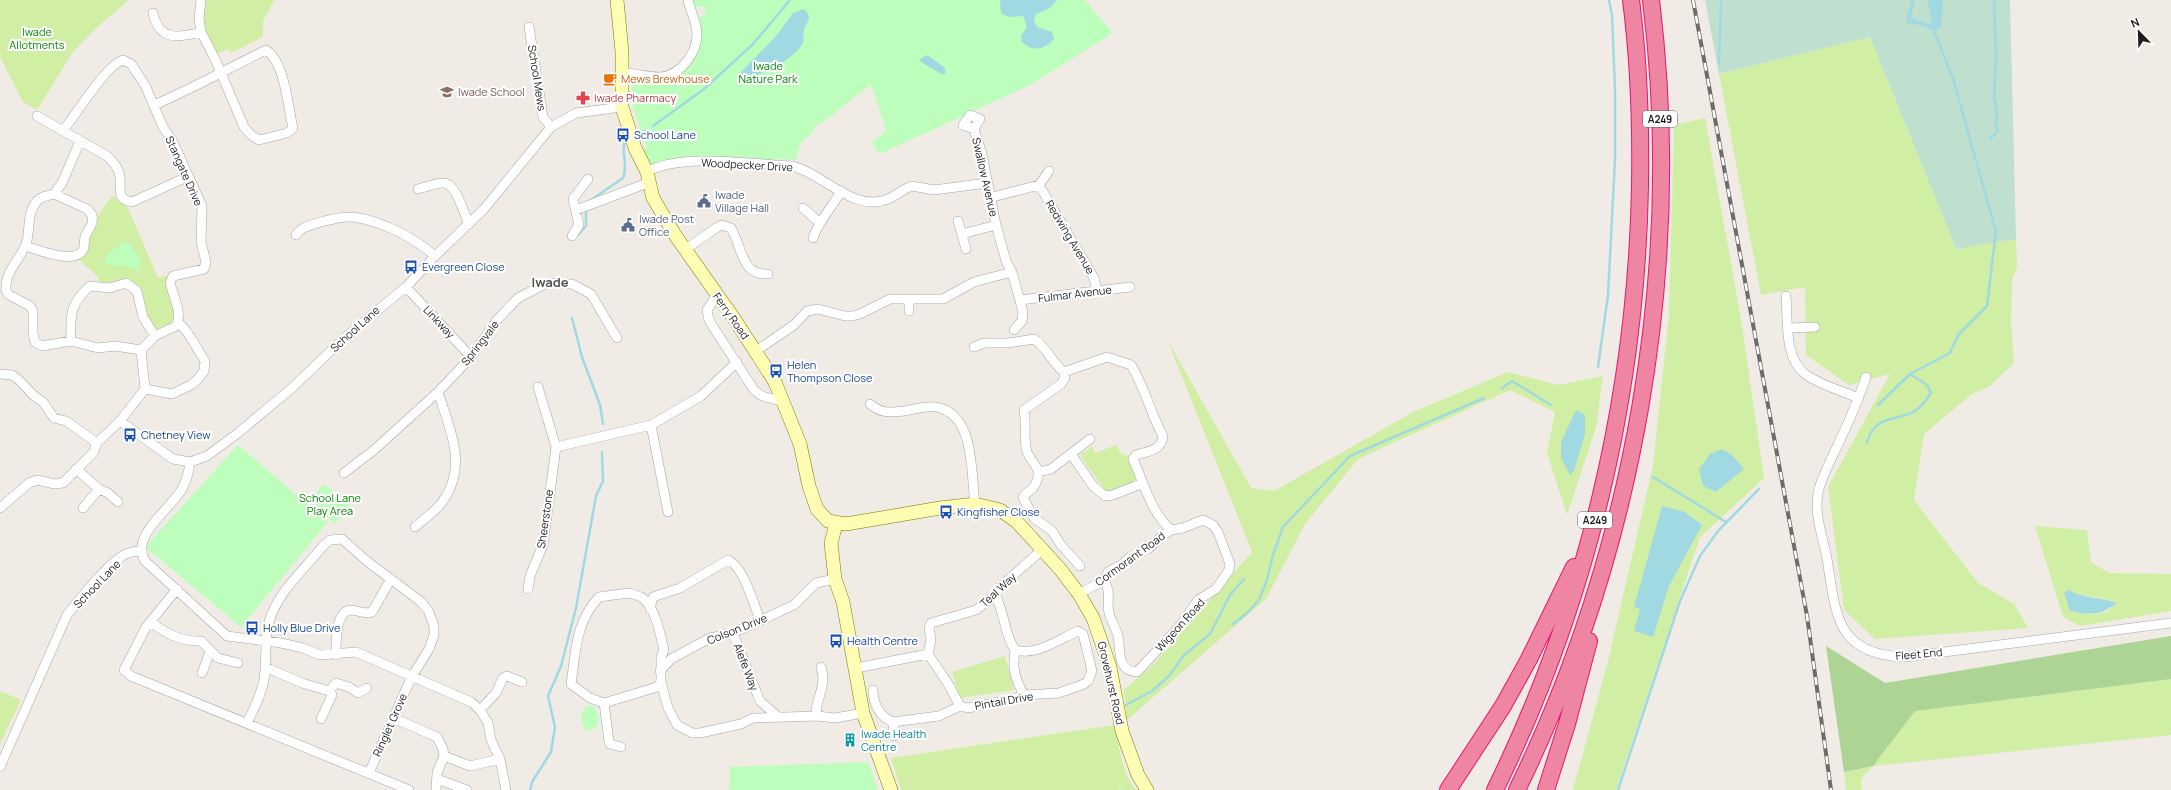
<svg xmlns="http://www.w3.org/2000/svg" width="2171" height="790" font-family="Manrope,sans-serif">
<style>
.grass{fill:#d0efa5;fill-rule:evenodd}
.forest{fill:#add395}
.wetland{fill:#bfe0ce}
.park{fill:#befebd}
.water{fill:#a0d9e2}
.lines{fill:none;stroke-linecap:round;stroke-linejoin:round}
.stream{stroke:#a0d9e2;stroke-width:2.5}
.street-casing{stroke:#a5a5a5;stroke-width:10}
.secondary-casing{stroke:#797b00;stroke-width:14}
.highway-casing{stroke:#e91571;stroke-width:18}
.street{stroke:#fff;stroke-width:9}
.secondary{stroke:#fffcb3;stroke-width:13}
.highway{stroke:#ee85a2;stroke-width:16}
.rail-casing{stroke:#6c6c6c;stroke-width:4}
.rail{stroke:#fff;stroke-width:2.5;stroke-dasharray:8;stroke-linecap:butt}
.labels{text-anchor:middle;stroke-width:4;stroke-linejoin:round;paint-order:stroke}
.shield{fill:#fff;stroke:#626262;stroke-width:1}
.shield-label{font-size:10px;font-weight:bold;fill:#1e1e1e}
.park-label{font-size:11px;fill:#038602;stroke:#fff}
.street-label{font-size:11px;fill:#1e1e1e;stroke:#fff}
.food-label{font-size:11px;fill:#c56008;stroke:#fff;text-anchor:start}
.education-label{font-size:11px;fill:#785e54;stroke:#fff;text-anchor:start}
.health-label{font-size:11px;fill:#be3a42;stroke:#fff;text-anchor:start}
.transit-label{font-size:11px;fill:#164399;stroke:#fff;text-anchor:start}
.service-label{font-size:11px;fill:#4e5e75;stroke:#fff;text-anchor:start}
.culture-label{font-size:11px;fill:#0d838f;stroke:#fff;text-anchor:start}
.quarter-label{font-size:13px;font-weight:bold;fill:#515151;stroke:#fff}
</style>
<rect width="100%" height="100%" fill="#f0ebe4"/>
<path class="grass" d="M0,0H129L96,28L73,52L37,110L23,102L0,57Z
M204,0H274L263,21V37L231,53L229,49L215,54L202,23Z
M1870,37L1956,249L2016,239L2017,267L2012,280L2011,322L2014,363L1990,386L1972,394L1924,434L1914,500L1978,583L2014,604L2028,628L1875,639L1844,610L1828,487L1890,374L1849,385L1806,355L1805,287L1761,295L1719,74Z
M1705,118L1742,325L1764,478L1700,537L1616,790H1573L1608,661L1653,466L1669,314L1674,125Z
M115,196L117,201L127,206L158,278L170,275C163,289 171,301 175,315L172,323L156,329L150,326C145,309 143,278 120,280C113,281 106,284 99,281L98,277L77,258L97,225L98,215L111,197Z
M1167,339L1251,488L1274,491L1413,412L1508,372L1558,385L1603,376L1596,427L1567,515L1547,453L1555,412L1510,390L1358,459L1305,524L1266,599L1127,720L1124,690L1156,662L1252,552Z
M1116,445L1121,453L1132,458L1137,476L1135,481L1113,490L1106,491L1081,457V453L1085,452L1092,446L1095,453Z
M2035,526L2087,530L2091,562L2109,573L2171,574V611L2080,626L2063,617ZM2069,590C2084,599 2101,595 2117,603L2106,612L2088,615Z
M1005,656L1014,690L960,698L952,672Z
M2171,679V735L1873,766L1861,779L1862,790H1846L1844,772L1873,766L1915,711Z
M0,691L21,700L0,744Z
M1115,725C1119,747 1122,773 1136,790H1120L1124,787L1118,790H901L891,758Z"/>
<path class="forest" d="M2171,636V679L1915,711L1873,766L1844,772L1826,646L1885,683Z"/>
<path class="wetland" d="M1705,0H2010L2016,239L1956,249L1870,37L1719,74Z"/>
<path class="park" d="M692,0H1085L1113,33L1030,85L880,154L871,143L886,131L873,90L870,85L822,123L814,127L813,132L800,144L796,160L778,159L764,161L761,159L683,157L651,165L647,164L644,149L647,148L633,108L631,79L641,78L658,81C686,63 709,57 698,19L707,12L704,6L694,8Z
M121,242L133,245L132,248L140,258L139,271L130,267L104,264L108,253L119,246Z
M238,445L328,522L241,627L145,547Z
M324,484L350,506L335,524L309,501Z
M590,705L596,708L599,719L597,726L590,731L585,730C581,721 578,710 590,705Z
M868,762L878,790H729L730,767Z"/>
<path class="water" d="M1000,0H1057L1050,8L1036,14L1034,20L1037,27L1052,32L1054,39C1045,49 1033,53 1022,42L1021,36L1027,27L1023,16L1008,17L1001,13Z
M1911,0H1915L1911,18L1930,24L1932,22L1927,0H1933L1934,6V0H1943L1941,27L1934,32L1925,26L1907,23C1906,14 1910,9 1911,0Z
M803,9C814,16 807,21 804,30C803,34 804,38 803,42C798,58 759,76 744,79L741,73L742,71L776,36L793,13Z
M927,55L944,67L946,72L943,75L921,62L919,60Z
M1576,410L1585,415V434L1574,471L1570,475L1561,458V442Z
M1722,449L1732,455L1744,469L1716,492L1703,486L1699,469L1710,454Z
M1662,506L1685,512L1702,525L1669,586L1653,637L1634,631L1640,609L1634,607Z
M2069,590C2084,599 2101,597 2117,603C2100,616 2091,615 2070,611L2064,593Z"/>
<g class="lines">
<path class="stream" d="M1719,64L1721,0
M653,126L704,89L753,44L790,0
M643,133L647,130
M1990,139L1998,131L1996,124L1997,111L1994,97L1996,55L1994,0
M591,200L623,178C629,163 620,151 625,142
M576,237L586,226V209
M572,318L582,357L600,405L603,424
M1598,367L1608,295L1615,160V89L1612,15L1609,0
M1502,388L1512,381L1551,405
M1878,405L1910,374L1950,353L1958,335L1987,306L1996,231L1953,79L1935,33
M1867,442C1875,418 1888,421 1909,414C1918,411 1926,401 1931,393L1927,385L1910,374
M1653,477L1726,522
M1233,624L1247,613L1259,600L1267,580L1273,555L1283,527L1350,456L1484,398
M1126,705L1152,691L1169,676L1184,655L1210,634L1230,595L1244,579
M530,790L532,782L551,752L555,727L548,696L561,666L576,608L596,496L603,481L602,452
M1618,790L1680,601L1700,556L1718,531L1759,489"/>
<g class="street-casing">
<path id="street" d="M153,13C159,41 178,38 201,32
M529,27L543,117L551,127
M623,73C635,73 647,77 660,77C680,76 697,53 697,34C697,24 691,11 688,1
M154,105C192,89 229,68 266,50C285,62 288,107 293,128L287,133L259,140L251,135L244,127L215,59L201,32L199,19L201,0
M970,115L980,119L974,129L963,125Z
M37,116L107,156C113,162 119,168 120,177C121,189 116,199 132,202L187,177
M974,129L982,154L996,225L1006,261L1012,272L1023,312L1022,321L1014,330
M63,130C77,114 106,65 123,60L131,64L145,85L163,127L173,142L202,206L201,242L206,262L204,269L173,276L170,283C173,296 183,313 176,326L155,336L141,350L115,346L98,348L71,341L42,346L35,342L33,333V311L30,306L9,295L6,291C4,272 20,260 26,244C31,229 26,214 37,201C41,196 48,196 54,194L62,183L80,141
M647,172C679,153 753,164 792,166C823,173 853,213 888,199C896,196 903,189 912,186L934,190L987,183
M1039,185L1049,171
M418,189C426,187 435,183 443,183C456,182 464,214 469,224
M989,198L1039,185L1094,278L1097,291
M803,208L819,222
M576,210L650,182
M958,221L966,249
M962,234L996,225
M296,235C301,227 309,226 317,223C328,220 341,216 353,217C382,221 413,237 435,256
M572,236L579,225L573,199L588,179
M813,238C819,220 832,208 841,191
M25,246C39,250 75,265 83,250C85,246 84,241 85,237C88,228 94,226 92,215L87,209L54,194
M686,249L716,228L722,225L731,228C742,246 741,276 768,274
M406,287L471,357
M717,295L707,310L709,320L717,333L754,390L762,396L781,401
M1786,296C1788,320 1784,358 1805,374C1818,384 1844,392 1859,398
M909,300V311
M1020,300L1130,287
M1789,328L1815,327
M71,341C70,316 70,303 90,286L110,288L126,283L137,291L143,317L155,336
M974,347L984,343H1008L1034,339C1046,346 1051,362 1064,372
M756,351L794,325L807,311L818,309L845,316H852L860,314L890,299H943L974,282L1012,272
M0,374L12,375L20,381L34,396L43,402L54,418L66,421L97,443
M1866,377C1857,404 1846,428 1834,453C1828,466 1821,479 1818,493C1814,515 1823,537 1827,559C1836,613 1835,655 1905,657L2171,623
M145,389L172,394L191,385L198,379L204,371L205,361C198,351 188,329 178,323
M870,404C880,413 890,413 904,411C915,409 932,404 943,409C975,421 971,476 975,504
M120,421L173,459L190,462L207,456L238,433L292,388L343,339L406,287L435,256L484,209L551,127L576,113L622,107
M651,425L668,512
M556,447L651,425L701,396L737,362
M1071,454L1093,486L1105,496L1113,495L1143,483
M190,462C189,471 187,480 182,489C170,510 130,535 145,561L227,636L281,643L303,648L320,655L356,652L471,702L480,710L488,723L491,740L500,759L506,790
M76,469L99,489L108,493L118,502
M1039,472C1036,465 1030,459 1027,452C1023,439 1027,424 1024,410L1061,384L1065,378L1064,372L1107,357L1131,365C1145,387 1150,413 1163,436C1162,451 1147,451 1136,455L1133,459C1144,484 1151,512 1171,530L1162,536L1148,549L1131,556L1121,565L1108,572L1104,580L1079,594
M344,473L374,450L438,392L471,357L497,320L518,298L547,283L572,284L591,294L617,338
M0,508L29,483L37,480L55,484L63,483L93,453L97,443L120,421L145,389L141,350
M83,508L99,489
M415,527C424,519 436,511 443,501C468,465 450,430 438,392
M1080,566L1061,545L1052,531L1034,518L1023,498C1025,493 1029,492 1033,488C1037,483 1038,478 1039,472L1051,469L1090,439
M1104,580C1112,594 1106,600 1109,613C1111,621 1116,628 1118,636C1121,651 1116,670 1137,672L1180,626L1198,600L1216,589L1229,570L1230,564L1218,532L1213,525L1203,520L1183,528L1171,530
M177,589L146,627L124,670L131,676L409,790
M528,589L530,576L543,545L556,447L538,387
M628,593C632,594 637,595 641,597C656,607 660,634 664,650L661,657V682L657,687L604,703L590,698L571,684C576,651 575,623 599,597Z
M995,595C1005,613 1004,634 1015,650C1012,670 1015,678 1024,695
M650,609L653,597L680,588L728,560C743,565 754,605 760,620
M150,622C166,633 181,642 201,641L218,658L238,663
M733,633L760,701L777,716
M336,655C336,644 335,612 350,610C358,610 364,615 372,612L391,579
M265,667L302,683L329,691L332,695L321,719
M856,668L928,654
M660,671L671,659L710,638L733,633L794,605L816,583L835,579
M202,673L210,652
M661,682L668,708L677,725L692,733H700L741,724L753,718L817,716L835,718L863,713
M873,690C873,704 880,717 893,722L894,736
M329,691L336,683L349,687L358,693L367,688
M604,703L609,741L610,744L621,747
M960,706L947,682L928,654L931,640L929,628L931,623L976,610L995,595L1001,586L1043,549
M480,710L496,693L503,678L507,676L522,682
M817,716C813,703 828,687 821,667
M393,718L437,737L443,749L444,756L437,773L436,790
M893,722L939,716L960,706L968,708L1014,699L1024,695L1059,693L1084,684L1088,681L1092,671L1083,634L1078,631C1059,639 1038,656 1015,650
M247,723C254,709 261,695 264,680C267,661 264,641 269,622C278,591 304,570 323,546L330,540L342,539L368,562L420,601L428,610L434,626V635L429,649L411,678L369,773
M444,756L470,766L500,759
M0,767L67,615C79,600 111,559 128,553C132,552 137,551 141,551
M437,779L467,790"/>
</g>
<g class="secondary-casing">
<path id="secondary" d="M617,0L622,52V107L635,148L647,172L653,198L675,235L735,320L775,382L800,444L809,486L817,509L828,521L846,524L940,508L975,504L1000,510L1017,522L1060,569L1079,594L1093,618L1110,667L1122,731L1138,775L1147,790
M836,524L831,543L835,579L843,602L863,713L891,790"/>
</g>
<g class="highway-casing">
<path id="highway" d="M1448,790L1503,706L1529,659L1574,567
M1495,790C1587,602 1636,397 1640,187C1641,125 1639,62 1631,0
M1517,790C1635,549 1684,267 1651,0
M1546,790L1567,724L1589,641"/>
</g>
<use href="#street" class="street"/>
<use href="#secondary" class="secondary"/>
<use href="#highway" class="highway"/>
<g class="rail-casing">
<path id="rail" d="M1693,0L1807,616L1831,790"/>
</g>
<use href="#rail" class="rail"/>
</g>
<defs>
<g id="cafe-bare" transform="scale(1.08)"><path d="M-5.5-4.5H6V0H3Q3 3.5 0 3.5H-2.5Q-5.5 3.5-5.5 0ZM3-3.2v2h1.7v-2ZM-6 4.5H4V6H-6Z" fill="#e8710a" stroke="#fff" stroke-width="2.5" paint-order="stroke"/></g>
<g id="school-bare" transform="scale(1.08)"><path d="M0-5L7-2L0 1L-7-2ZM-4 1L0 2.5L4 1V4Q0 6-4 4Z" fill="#8d6e63" stroke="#fff" stroke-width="2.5" paint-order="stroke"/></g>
<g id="pharmacy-bare" transform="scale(1.08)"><path d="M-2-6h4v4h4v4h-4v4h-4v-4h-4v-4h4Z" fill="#e0444e" stroke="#fff" stroke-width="2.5" paint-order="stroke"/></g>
<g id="bus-bare" transform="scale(1.08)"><path d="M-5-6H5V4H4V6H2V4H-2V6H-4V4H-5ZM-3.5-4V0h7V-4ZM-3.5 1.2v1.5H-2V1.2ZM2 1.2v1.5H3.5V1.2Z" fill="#1a4fb4" stroke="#fff" stroke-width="2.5" paint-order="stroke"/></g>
<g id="civic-bare" transform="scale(1.08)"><path d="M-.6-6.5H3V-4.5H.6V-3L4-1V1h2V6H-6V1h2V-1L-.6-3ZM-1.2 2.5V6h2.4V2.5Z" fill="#5c6f8a" stroke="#fff" stroke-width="2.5" paint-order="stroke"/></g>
<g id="building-bare" transform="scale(1.08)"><path d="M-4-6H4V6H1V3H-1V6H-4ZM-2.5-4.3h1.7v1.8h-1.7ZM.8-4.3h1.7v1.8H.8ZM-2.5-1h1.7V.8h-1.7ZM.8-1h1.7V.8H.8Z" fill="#0f9aa8" stroke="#fff" stroke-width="2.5" paint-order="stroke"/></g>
</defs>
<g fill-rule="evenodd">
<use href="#cafe-bare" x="610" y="79"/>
<use href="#school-bare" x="447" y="92"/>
<use href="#pharmacy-bare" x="583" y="98"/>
<use href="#bus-bare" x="623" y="135"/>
<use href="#civic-bare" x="704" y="201"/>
<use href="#civic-bare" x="628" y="225"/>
<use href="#bus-bare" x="411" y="267"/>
<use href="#bus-bare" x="776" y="371"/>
<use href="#bus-bare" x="130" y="435"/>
<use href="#bus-bare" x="946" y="512"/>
<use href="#bus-bare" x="252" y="628"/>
<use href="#bus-bare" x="836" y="641"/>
<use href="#building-bare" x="850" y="740"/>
</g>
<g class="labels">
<g class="shield">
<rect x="1643" y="111" width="34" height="16" rx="3"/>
<rect x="1578" y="512" width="34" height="16" rx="3"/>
</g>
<g class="shield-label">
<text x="1660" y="123">A249</text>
<text x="1595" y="524">A249</text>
</g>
<g class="park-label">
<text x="37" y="36">Iwade<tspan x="37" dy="13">Allotments</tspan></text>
<text x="768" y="70">Iwade<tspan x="768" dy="13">Nature Park</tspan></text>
<text x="330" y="502">School Lane<tspan x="330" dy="13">Play Area</tspan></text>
</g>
<g class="street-label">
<text transform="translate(537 78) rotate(81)" y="4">School Mews</text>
<text transform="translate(747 165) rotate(3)" y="4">Woodpecker Drive</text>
<text transform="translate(184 171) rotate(66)" y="4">Stangate Drive</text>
<text transform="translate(985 177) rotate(77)" y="4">Swallow Avenue</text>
<text transform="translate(1070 237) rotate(59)" y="4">Redwing Avenue</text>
<text transform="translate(1075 294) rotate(-7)" y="4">Fulmar Avenue</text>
<text transform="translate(731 316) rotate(55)" y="4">Ferry Road</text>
<text transform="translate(439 322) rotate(47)" y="4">Linkway</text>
<text transform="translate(355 329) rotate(-42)" y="4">School Lane</text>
<text transform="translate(480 343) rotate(-52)" y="4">Springvale</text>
<text transform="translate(545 519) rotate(-82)" y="4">Sheerstone</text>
<text transform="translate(1130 559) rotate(-36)" y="4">Cormorant Road</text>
<text transform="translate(97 584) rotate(-46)" y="4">School Lane</text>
<text transform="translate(998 590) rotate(-43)" y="4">Teal Way</text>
<text transform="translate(1180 625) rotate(-48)" y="4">Wigeon Road</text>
<text transform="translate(737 629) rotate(-22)" y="4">Colson Drive</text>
<text transform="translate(1919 654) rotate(-5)" y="4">Fleet End</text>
<text transform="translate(746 667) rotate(69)" y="4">Alefe Way</text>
<text transform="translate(1111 683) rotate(77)" y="4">Grovehurst Road</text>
<text transform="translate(1004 701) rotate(-10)" y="4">Pintail Drive</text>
<text transform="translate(390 725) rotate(-66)" y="4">Ringlet Grove</text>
</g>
<g class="food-label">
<text x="621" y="83">Mews Brewhouse</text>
</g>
<g class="education-label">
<text x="458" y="96">Iwade School</text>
</g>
<g class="health-label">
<text x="594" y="102">Iwade Pharmacy</text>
</g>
<g class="transit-label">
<text x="634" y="139">School Lane</text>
<text x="422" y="271">Evergreen Close</text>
<text x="787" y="369">Helen<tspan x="787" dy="13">Thompson Close</tspan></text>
<text x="141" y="439">Chetney View</text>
<text x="957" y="516">Kingfisher Close</text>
<text x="263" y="632">Holly Blue Drive</text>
<text x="847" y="645">Health Centre</text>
</g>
<g class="service-label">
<text x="715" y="199">Iwade<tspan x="715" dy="13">Village Hall</tspan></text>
<text x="639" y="223">Iwade Post<tspan x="639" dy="13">Office</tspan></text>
</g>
<g class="culture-label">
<text x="861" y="738">Iwade Health<tspan x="861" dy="13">Centre</tspan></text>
</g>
<g class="quarter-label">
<text x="550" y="287">Iwade</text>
</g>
</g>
<g transform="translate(2139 32) rotate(337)" stroke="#ffffff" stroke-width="3" paint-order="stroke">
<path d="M0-3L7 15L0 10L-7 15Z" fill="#1e1e1e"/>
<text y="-6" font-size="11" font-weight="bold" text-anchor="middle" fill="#1e1e1e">N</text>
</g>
</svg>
